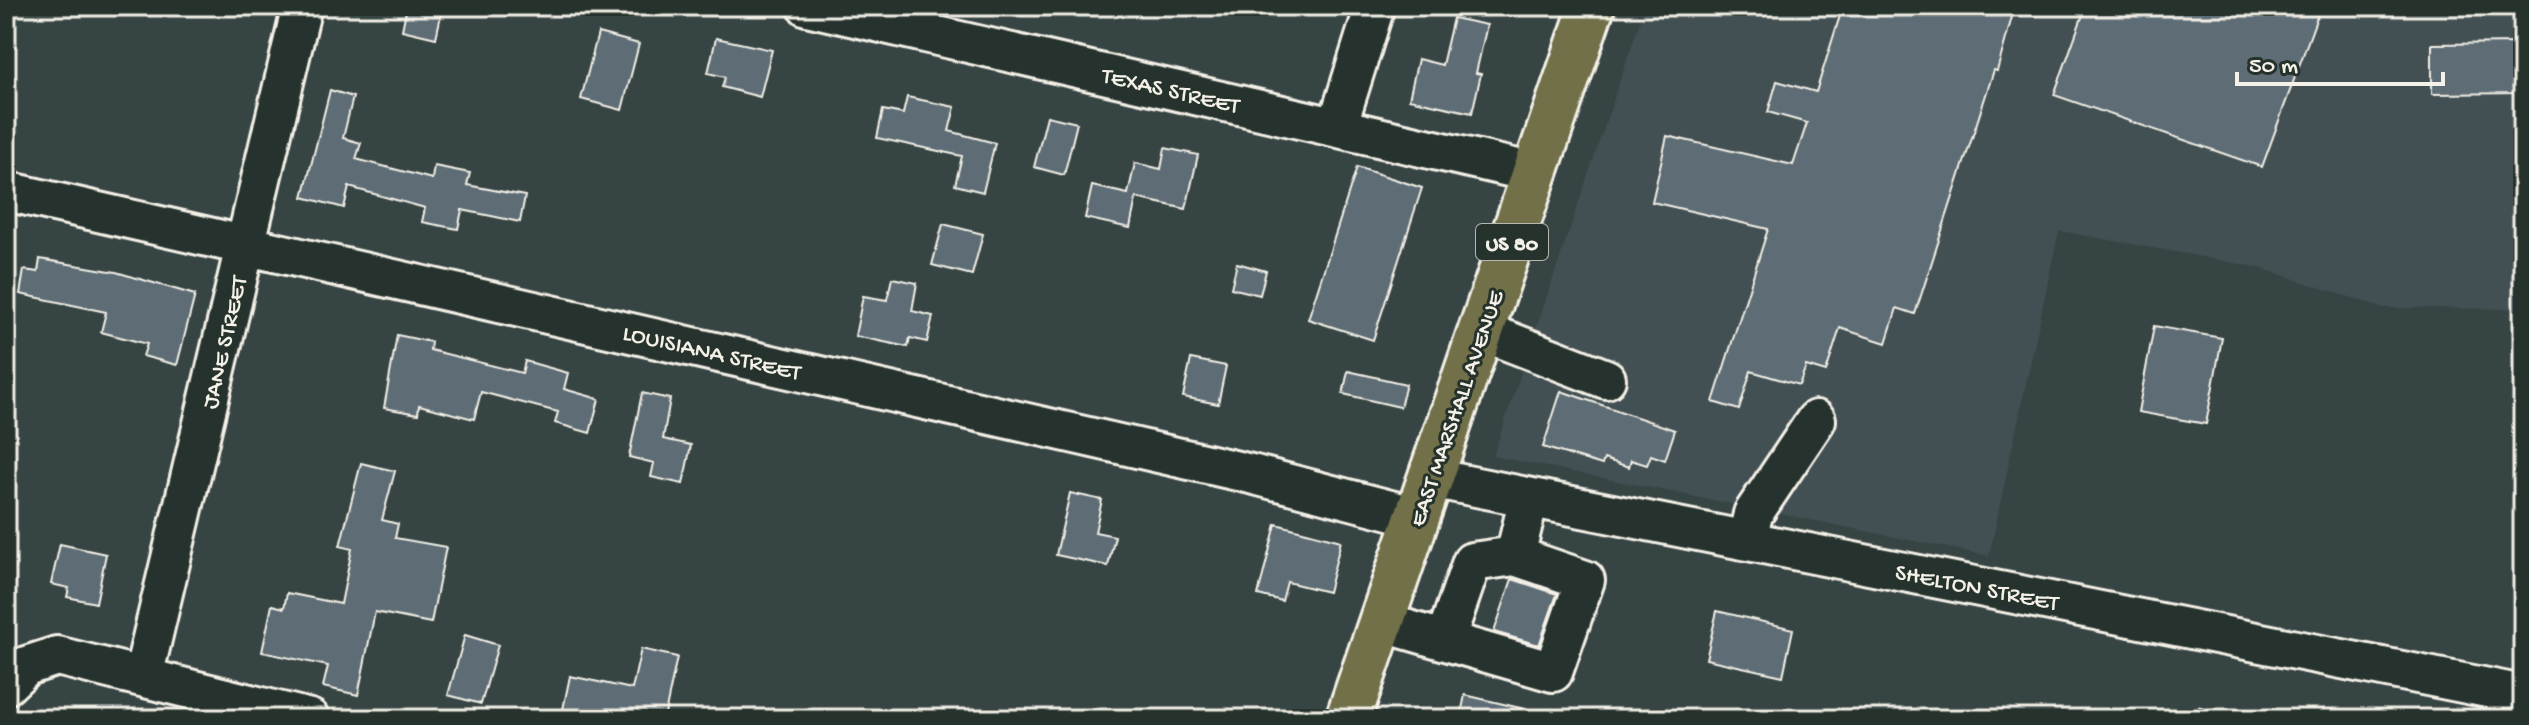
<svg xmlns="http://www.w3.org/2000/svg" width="2529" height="725" font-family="'Gochi Hand',sans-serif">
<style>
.built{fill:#425052}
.building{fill:#5d6c75;stroke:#f4f1e8;stroke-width:2}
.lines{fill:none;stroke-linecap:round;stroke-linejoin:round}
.minor-casing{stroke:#f4f1e8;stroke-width:44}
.major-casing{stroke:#f4f1e8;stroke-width:50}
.path{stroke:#f4f1e8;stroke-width:5;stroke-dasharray:6 6;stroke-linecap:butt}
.minor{stroke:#26332d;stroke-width:38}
.major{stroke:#71704a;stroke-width:44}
.labels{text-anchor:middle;stroke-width:6;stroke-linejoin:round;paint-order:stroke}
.shield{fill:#26332d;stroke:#b6b8b0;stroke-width:2}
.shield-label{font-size:22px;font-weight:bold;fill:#f4f1e8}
.street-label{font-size:24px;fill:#f4f1e8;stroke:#26332d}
</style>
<rect width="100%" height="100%" fill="#364443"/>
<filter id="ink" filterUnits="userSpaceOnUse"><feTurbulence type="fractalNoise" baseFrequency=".0125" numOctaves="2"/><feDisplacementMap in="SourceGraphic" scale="16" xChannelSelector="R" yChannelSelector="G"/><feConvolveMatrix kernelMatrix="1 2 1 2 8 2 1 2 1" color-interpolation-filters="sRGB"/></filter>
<g filter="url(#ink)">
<path class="built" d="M1645,6H2523V309L2383,308L2257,267L2059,231L1989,556L1493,456Z"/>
<path class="building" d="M407,6H443L436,38L402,30Z
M1843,6H2015L1997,71L1994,70L1915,314L1897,308L1886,343L1840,328L1826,372L1806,366L1799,385L1751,371L1739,410L1713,402L1768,229L1652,202L1667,136L1793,165L1807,123L1768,112L1777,81L1816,92Z
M2086,6H2321L2262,167L2054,95Z
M1453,18L1487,25L1476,73L1481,74L1472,113L1409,99L1418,59L1442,65Z
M598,33L639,44L622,110L581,99Z
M716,38L772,50L760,97L722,87L725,77L708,73Z
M2523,43V93L2432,94V44Z
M330,90L353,97L343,138L361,143L356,159L432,179L434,166L470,173L467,185L525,196L520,222L462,210L458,229L422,222L425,208L349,187L344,208L303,197Z
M907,97L955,107L949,131L995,143L983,192L955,185L962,156L877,138L883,110L903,114Z
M1047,116L1077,123L1064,175L1034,167Z
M1165,148L1198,155L1186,209L1136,198L1130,228L1085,218L1092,186L1128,194L1135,163L1161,169Z
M1357,167L1422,188L1373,340L1308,319Z
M943,224L983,234L972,275L932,265Z
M40,259L116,272L195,295L177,365L143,356L147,344L101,332L106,312L20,294L24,270L38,272Z
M1237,263L1266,271L1260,295L1231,288Z
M892,278L917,283L912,311L933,316L927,342L910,338L908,347L855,336L863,296L887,300Z
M2154,326L2222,338L2206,424L2138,412Z
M397,335L431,342L430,350L522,373L525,361L568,373L564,389L599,399L590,433L555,423L558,412L481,392L474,419L419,405L418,414L384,408Z
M1191,359L1226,366L1218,404L1183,397Z
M1348,371L1406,384L1400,407L1343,394Z
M1561,391L1675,430L1665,460L1651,455L1647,465L1631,460L1629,467L1604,459L1602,465L1543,447Z
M642,393L670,399L663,439L691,445L683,484L651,477L654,463L629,457Z
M361,463L395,471L382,520L398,524L395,538L446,547L431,623L375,612L358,695L323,687L328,666L262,652L272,605L284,608L287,593L341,604L352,549L340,546Z
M1070,493L1102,500L1095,532L1115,536L1108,566L1056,555Z
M1276,524L1341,541L1328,592L1287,582L1282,601L1258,595Z
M60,544L106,554L96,603L67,597L69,588L51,584Z
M1512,579L1557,594L1539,645L1494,632Z
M1717,611L1793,629L1783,676L1706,659Z
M465,635L498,645L481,704L448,695Z
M641,649L677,657L664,719H561L570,676L632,689Z
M1465,695L1529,710L1528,719H1460Z"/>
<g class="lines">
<g class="minor-casing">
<path id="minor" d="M807,6L1535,173
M1337,127L1375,6
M6,191L1251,474L1417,517
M1482,331L1606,379
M1431,478L2523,695
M1747,541L1753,514L1816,420
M1381,622L1553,672L1585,580L1515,556L1529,498
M1445,640L1472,562L1515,556
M143,677L302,6
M6,685L26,666L57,656L310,719"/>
</g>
<g class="major-casing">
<path id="major" d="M1348,719L1592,6"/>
</g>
<path class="path" d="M2198,708L2228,714L2234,719"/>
<use href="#minor" class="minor"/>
<use href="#major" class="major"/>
</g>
</g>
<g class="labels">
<rect class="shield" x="1476" y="224" width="72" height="36" rx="6"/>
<g class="shield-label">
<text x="1512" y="250">US 80</text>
</g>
<g class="street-label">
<text transform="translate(1171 89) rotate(13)" y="8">TEXAS STREET</text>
<text transform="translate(223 342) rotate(-77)" y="8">JANE STREET</text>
<text transform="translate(712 351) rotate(13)" y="8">LOUISIANA STREET</text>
<text transform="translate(1455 408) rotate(-71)" y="8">EAST MARSHALL AVENUE</text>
<text transform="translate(1977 586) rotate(11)" y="8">SHELTON STREET</text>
</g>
</g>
<rect width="2529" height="725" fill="none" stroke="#26332d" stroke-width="32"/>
<rect x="16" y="16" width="2497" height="693" fill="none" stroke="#f4f1e8" stroke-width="3" filter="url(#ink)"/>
<path d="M2237 72v12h206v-12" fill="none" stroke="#f4f1e8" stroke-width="4"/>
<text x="2249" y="72" font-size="24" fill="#f4f1e8" stroke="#26332d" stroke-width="6" paint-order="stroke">50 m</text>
</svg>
